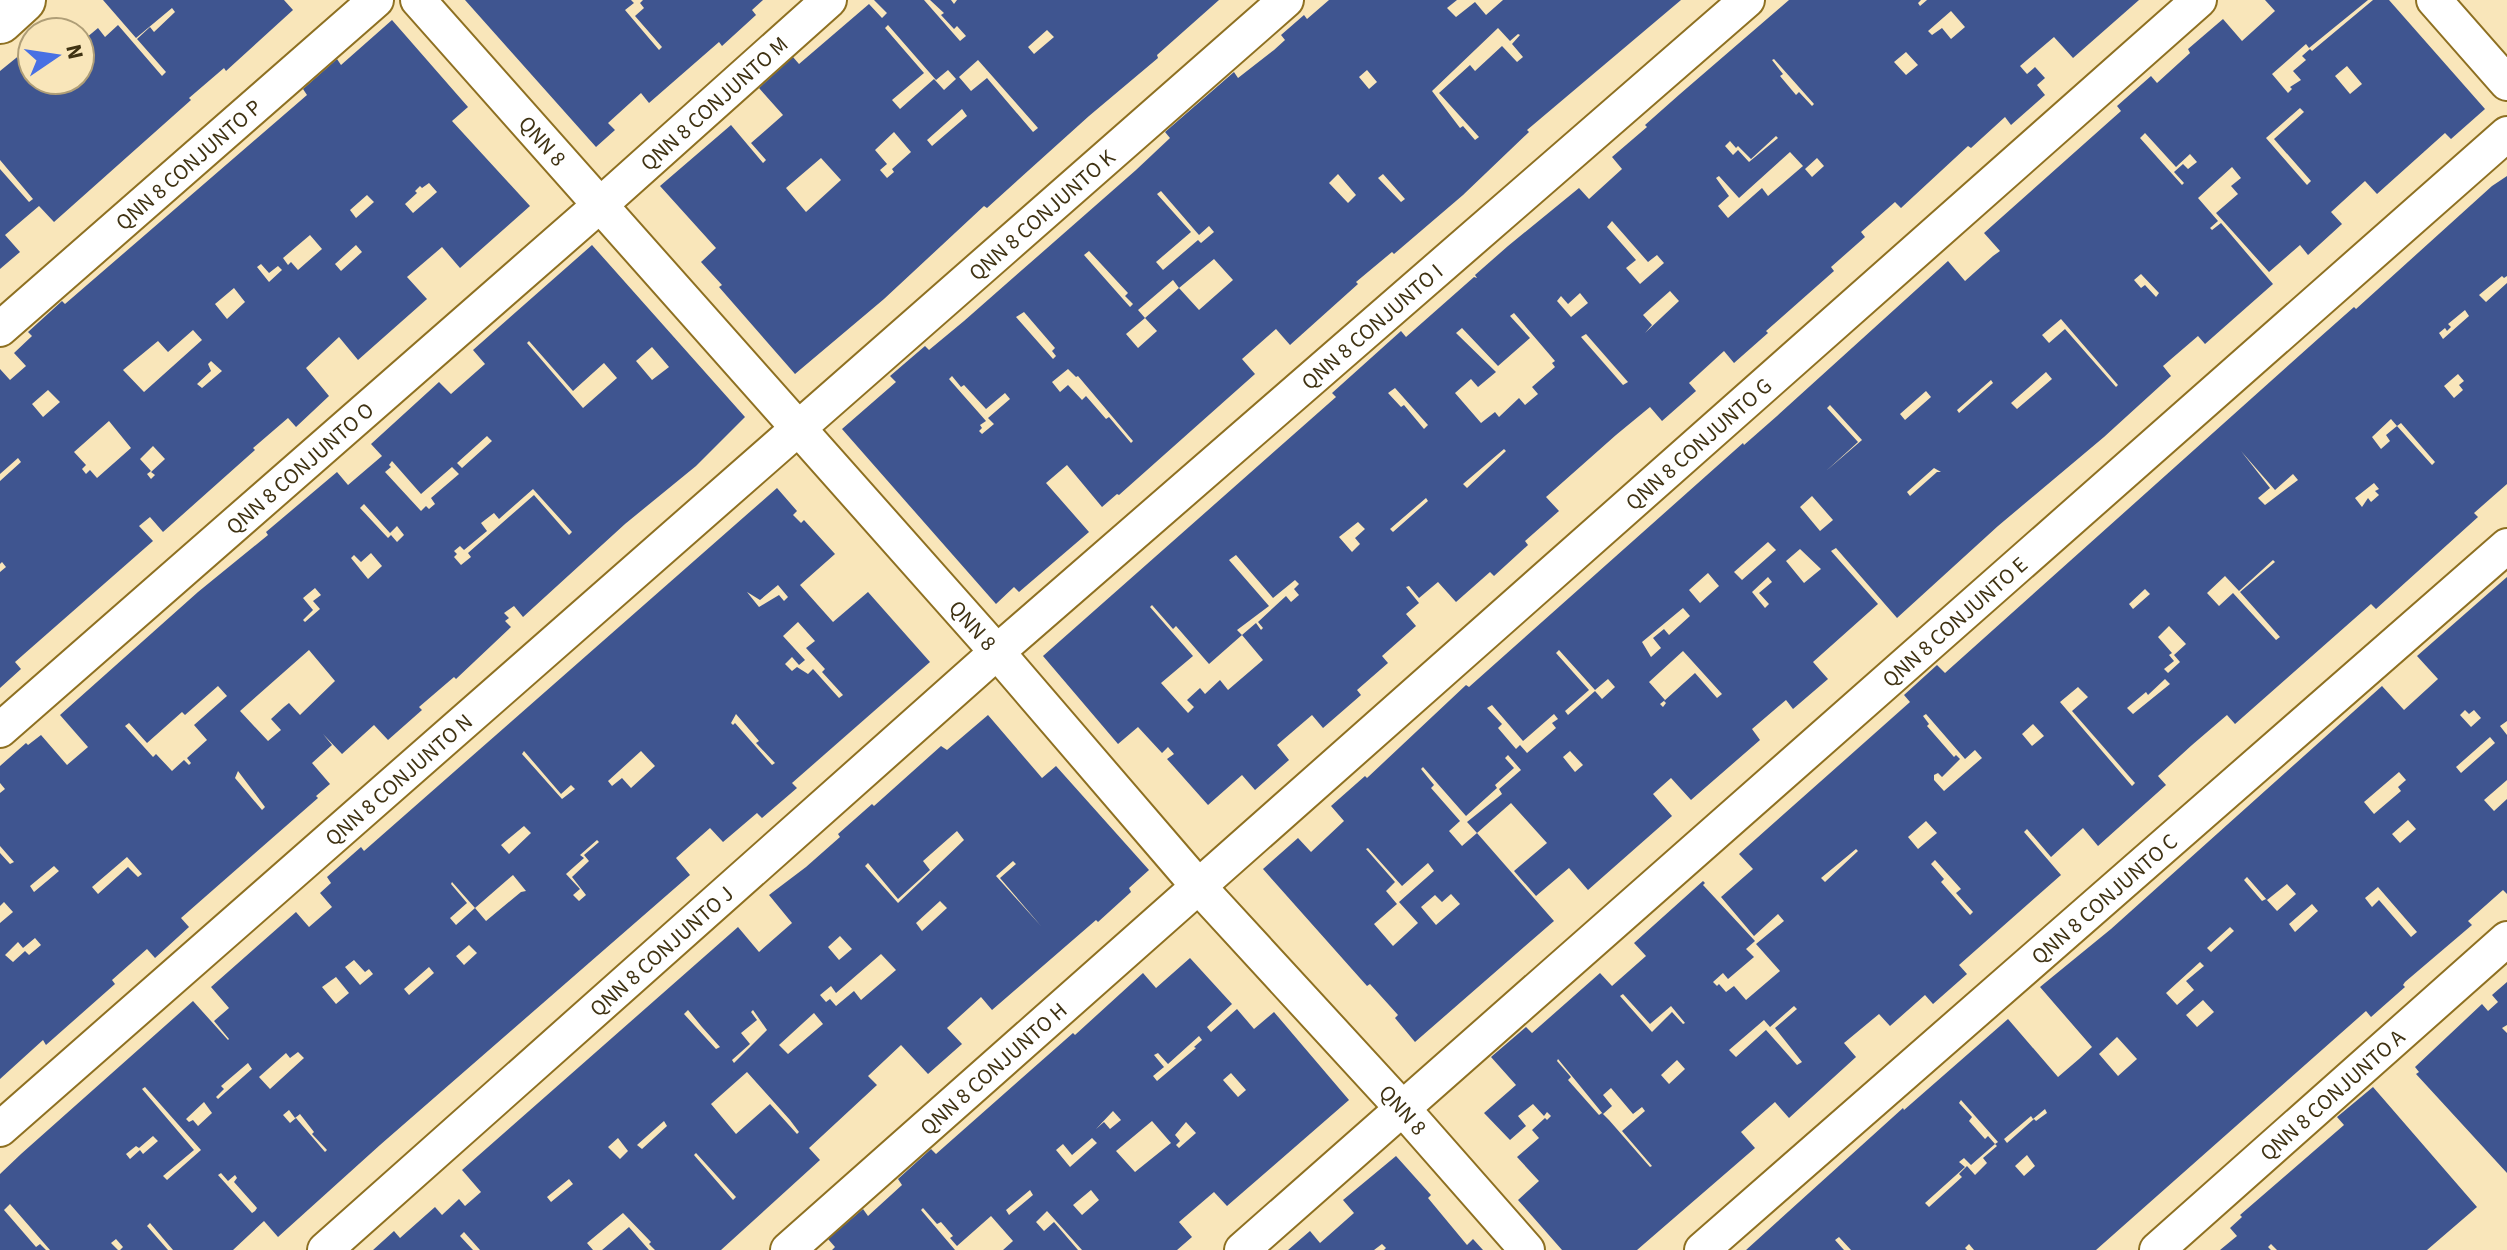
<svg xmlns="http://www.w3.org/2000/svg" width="2507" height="1250" font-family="'Source Sans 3',sans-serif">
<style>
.building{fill:#3f5590;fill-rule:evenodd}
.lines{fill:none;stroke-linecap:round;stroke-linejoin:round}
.street-casing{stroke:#8e7022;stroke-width:38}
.secondary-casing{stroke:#8e7022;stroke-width:48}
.street{stroke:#fff;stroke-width:34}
.secondary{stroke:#fff;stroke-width:44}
.labels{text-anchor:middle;stroke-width:8;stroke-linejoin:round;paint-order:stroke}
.street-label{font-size:22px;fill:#3f3213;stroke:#f9e6ba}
</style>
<rect width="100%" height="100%" fill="#f9e6ba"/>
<path class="building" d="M103,0H284L293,10L226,71L224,68L189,98L191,100L54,222L39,206L5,235L20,252L0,269V169L29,202L33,199L0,160V71L32,45V80H80V43L98,28L105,37L118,25L162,76L166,72L137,39L150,27L154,32L175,12L172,8L136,38Z
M465,0H631L634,3L625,10L659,50L662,47L635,16L644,8L640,3L643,0H763L752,10L756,15L722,46L719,42L649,103L641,93L608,123L615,130L596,147Z
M874,0H924L960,41L966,36L957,26L954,29L941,15L944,13L930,0H951L954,4L957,0H1219L1157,55L1158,58L1089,116L987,208L984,206L884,299L795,374L719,287L722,285L701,262L716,248L660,186L731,125L763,163L766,160L751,143L783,115L759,88L793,57L799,64L869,4L882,18L887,13ZM888,25L936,80L948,70L956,79L944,90L934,79L900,109L892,100L924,73L885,28ZM1047,30L1054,37L1034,54L1028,47ZM978,60L1038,128L1033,132L987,78L971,91L959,77ZM962,109L967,116L932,146L927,140ZM894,132L911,152L892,169L894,172L887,178L880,170L887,164L875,150ZM821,158L841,180L806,212L786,188Z
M1329,0H1457L1447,8L1456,17L1475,2L1486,15L1503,0H1681L1527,130L1529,132L1463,195L1394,254L1392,252L1356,282L1358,284L1290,345L1276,329L1242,359L1255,374L1119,495L1117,494L1102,507L1067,465L1046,483L1089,532L1019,592L1014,587L996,604L842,429L896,382L890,376L925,346L929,350L964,321L1136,170L1170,138L1165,132L1234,72L1238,78L1274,50L1285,40L1281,35L1304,15L1307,19ZM1498,28L1510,41L1518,34L1520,35L1512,44L1523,57L1517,62L1502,46L1475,71L1470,65L1439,93L1479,137L1475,140L1463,126L1460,128L1432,91ZM1367,70L1377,82L1369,89L1359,77ZM1338,174L1356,195L1348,203L1329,183ZM1383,174L1405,199L1401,202L1378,178ZM1161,191L1199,235L1209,226L1214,232L1201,243L1198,240L1163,270L1156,262L1191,232L1157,194ZM1089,251L1128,293L1125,296L1133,304L1130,307L1084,255ZM1214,259L1233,280L1199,310L1179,288L1145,318L1157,331L1138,348L1126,334L1145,318L1138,310L1173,280L1179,288ZM1024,312L1055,348L1052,351L1056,356L1053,359L1016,317ZM1068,369L1076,377L1078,376L1133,441L1131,443L1109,417L1106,419L1086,396L1082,400L1068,385L1060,392L1052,382ZM952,376L961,387L964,385L986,409L1005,393L1010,399L988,418L994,424L982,434L979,431L982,428L980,425L986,421L949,379Z
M1789,0H1921L1918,3L1920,6L1927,0H2139L2073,58L2054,37L2020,66L2027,74L2035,67L2045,78L2037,85L2045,95L2011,125L2005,117L1971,148L1968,146L1901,208L1895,202L1861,232L1865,237L1831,267L1834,271L1766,331L1768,333L1734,363L1724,351L1689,383L1696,391L1662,421L1650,407L1616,435L1546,497L1559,511L1525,541L1528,545L1494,576L1490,572L1456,602L1438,582L1419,598L1409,586L1406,587L1419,603L1406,614L1416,626L1382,656L1388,663L1357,690L1361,695L1323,728L1312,715L1277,745L1289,760L1255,790L1242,775L1208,805L1167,759L1174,754L1168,747L1162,753L1138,727L1118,744L1043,656L1336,397L1332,393L1401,331L1406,337L1474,277L1477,278L1475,275L1508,246L1579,188L1589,199L1622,169L1612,157L1647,127L1645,125L1680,94ZM1951,11L1965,27L1951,39L1942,28L1932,35L1928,31ZM1906,52L1918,65L1906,75L1894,62ZM1774,59L1814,104L1812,106L1799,92L1796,95L1780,76L1783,74L1772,60ZM1776,136L1778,138L1749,162L1738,150L1733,155L1725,146L1730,141L1736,148L1738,146L1751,159ZM1790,152L1803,166L1768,196L1762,188L1728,218L1718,206L1729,196L1716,178L1719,176L1739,198ZM1817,158L1824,166L1812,177L1805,169ZM1612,221L1648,262L1657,255L1664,263L1640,284L1626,268L1636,260L1607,227ZM1670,291L1679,301L1645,333L1652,325L1643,315ZM1580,293L1588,303L1571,317L1557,301L1561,296L1568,304ZM1514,313L1555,361L1552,363L1555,367L1532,387L1538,394L1525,405L1519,398L1499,417L1495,412L1481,423L1455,393L1471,379L1478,387L1496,372L1456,333L1462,328L1498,366L1530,338L1510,316ZM1586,334L1628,382L1623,385L1581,337ZM1395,388L1428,425L1424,429L1404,405L1401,407L1388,393ZM1504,449L1506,451L1467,488L1463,484ZM1426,498L1428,501L1393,532L1390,529ZM1358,522L1365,529L1355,538L1360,544L1352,552L1339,537ZM1236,555L1273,598L1295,580L1299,584L1294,589L1299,595L1291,602L1286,596L1258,622L1263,628L1261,630L1256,623L1242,635L1263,660L1228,690L1220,680L1205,694L1200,688L1187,700L1194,707L1188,713L1161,683L1193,656L1150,607L1152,605L1173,629L1176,626L1209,664L1242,635L1237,630L1269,606L1229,560Z
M2265,0H2368L2309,48L2306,44L2272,74L2288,93L2292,89L2290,87L2301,80L2293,71L2306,60L2302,56L2310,49L2312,51L2373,0H2389L2485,109L2451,139L2445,133L2377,194L2365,181L2331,212L2342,224L2308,255L2300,245L2269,272L2216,213L2238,194L2231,186L2241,178L2232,167L2198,198L2218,221L2210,228L2212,230L2221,223L2273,284L2205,344L2198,336L2163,366L2171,376L2104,437L1998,526L1897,618L1836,548L1831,551L1878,604L1813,662L1828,679L1793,709L1786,700L1752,729L1760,740L1691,800L1671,778L1653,794L1672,816L1588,890L1569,868L1536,896L1514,871L1547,843L1511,803L1477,833L1554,921L1415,1042L1395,1018L1398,1015L1370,984L1367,986L1263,869L1298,838L1311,852L1344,821L1331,806L1365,776L1367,778L1466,685L1469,687L1743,443L1744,445L1777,416L1948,261L1965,281L1993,256L2000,251L1984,233L2121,111L2117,106L2151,76L2157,83L2190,53L2188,49L2223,19L2242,41L2275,11ZM2347,66L2362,84L2350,94L2335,76ZM2300,108L2304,112L2274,139L2311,181L2307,185L2266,138ZM2145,133L2176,167L2190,154L2197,162L2188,169L2183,164L2174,172L2184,183L2182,185L2140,138ZM2141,274L2159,293L2156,297L2145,285L2141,288L2134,280ZM2061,319L2118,385L2116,387L2065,329L2049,343L2042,335ZM2046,372L2052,379L2017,409L2011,403ZM1991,380L1993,383L1959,413L1957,410ZM1926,391L1931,397L1905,420L1900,414ZM1830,405L1862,440L1826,471L1858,442L1827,408ZM1934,468L1941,472H1937L1910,496L1907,492ZM1812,496L1833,520L1820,531L1800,507ZM1768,542L1776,550L1742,580L1734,572ZM1800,549L1821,569L1804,583L1786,561ZM1708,573L1719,586L1700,603L1689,590ZM1768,577L1772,582L1759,593L1769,604L1765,608L1752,592ZM1683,608L1690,616L1669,635L1664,629L1653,638L1661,648L1651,657L1642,642ZM1559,650L1595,690L1608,679L1615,687L1602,699L1595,691L1568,715L1565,711L1589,690L1556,653ZM1683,651L1722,694L1717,698L1695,673L1664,701L1666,703L1663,707L1660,704L1665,700L1649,682ZM1492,705L1523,741L1554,714L1558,719L1552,723L1556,728L1527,753L1520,745L1516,749L1498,728L1502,724L1487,708ZM1570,751L1583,765L1575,772L1563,757ZM1508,755L1521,770L1499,789L1502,794L1467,822L1477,833L1462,846L1449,831L1460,821L1431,788L1434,785L1421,769L1423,767L1466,816L1497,788L1495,785L1514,768L1505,758ZM1368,848L1402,886L1428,863L1434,871L1399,902L1418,923L1393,946L1374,924L1397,904L1386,891L1395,882L1366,849ZM1451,894L1460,904L1436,925L1421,907L1435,895L1442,902Z
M392,20L468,107L452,121L530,206L460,268L442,247L407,277L427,299L358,360L339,337L306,368L329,396L296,427L288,418L253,448L255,450L163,532L150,517L139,526L153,541L15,662L21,669L0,688V572L6,567L2,562L0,564V481L21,462L18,458L0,474V369L10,380L26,366L14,353L32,336L28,332L62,301L65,304L307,95L303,89L337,59L341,65ZM429,183L437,192L413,213L405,204L417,193L415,191L420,186L422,188ZM367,195L374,202L356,218L350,210ZM310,235L322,249L298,270L291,262L288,265L283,258ZM356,245L362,252L341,271L335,264ZM261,264L269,273L278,266L282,270L269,282L257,267ZM234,288L245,302L227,319L215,304ZM193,330L202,340L144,392L123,370L158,341L168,352ZM211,361L222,371L202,388L197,384L211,371L208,364ZM48,390L60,402L43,417L32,404ZM109,421L131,448L97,478L90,470L86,474L82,469L86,465L74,452ZM153,446L165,459L151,472L155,475L151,479L147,474L151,471L140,459Z
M2507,176V276L2504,278L2502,276L2479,295L2486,302L2507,283V484L2474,513L2478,517L2376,609L2371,604L2235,724L2227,715L2192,745L2158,776L2166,785L2098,846L2083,828L2051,857L2027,829L2024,832L2061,875L1959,965L1967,974L1933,1004L1925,995L1890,1026L1879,1014L1844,1043L1856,1057L1789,1118L1775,1102L1741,1132L1755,1148L1637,1250H1562L1518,1200L1539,1181L1517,1157L1539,1138L1532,1130L1545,1118L1547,1120L1551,1116L1547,1112L1544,1116L1533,1104L1518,1116L1526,1126L1510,1140L1484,1113L1516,1085L1491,1057L1526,1027L1532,1033L1600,973L1612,986L1646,956L1634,943L1703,881L1705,883L1703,885L1755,941L1746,949L1754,957L1728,979L1723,973L1713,982L1717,986L1719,984L1726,992L1734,986L1746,1000L1780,971L1756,944L1784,921L1778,914L1754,936L1721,897L1753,869L1739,854L1910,702L1904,695L1937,665L1945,673L2319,338L2354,307L2356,309L2492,186ZM2465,310L2469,316L2443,339L2439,333L2445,328L2447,331L2451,327L2448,324ZM2458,374L2464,381L2459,385L2463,390L2454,398L2444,386ZM2391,419L2397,426L2401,423L2435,462L2432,465L2397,426L2386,435L2390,441L2381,449L2372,437ZM2241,451L2275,490L2293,474L2298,480L2265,505L2258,498L2270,488ZM2374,483L2379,489L2375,491L2379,495L2371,502L2368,498L2362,507L2355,498ZM2273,560L2275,562L2240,592L2280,637L2276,640L2233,593L2219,606L2207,593L2225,576L2239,591ZM2145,589L2150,594L2133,609L2129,604ZM2169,626L2186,644L2174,655L2180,662L2168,673L2164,669L2174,661L2169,655L2172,653L2158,637ZM2165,679L2170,684L2133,714L2127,708L2146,692L2148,695ZM2078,687L2088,697L2072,711L2135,783L2132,786L2060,702ZM1926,714L1965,759L1975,750L1982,758L1944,791L1934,780V775L1938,773L1942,777L1960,759L1956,755L1954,757L1927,726L1929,724L1923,716ZM2033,724L2044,736L2032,746L2022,734ZM1926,821L1937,833L1918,849L1908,837ZM1856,849L1858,851L1825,882L1821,878ZM1935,860L1961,889L1956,893L1973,912L1970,915L1941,882L1944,879L1931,864ZM1623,994L1650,1024L1671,1006L1685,1023L1683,1024L1672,1012L1652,1032L1620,996ZM1794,1006L1797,1009L1775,1028L1802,1062L1797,1065L1766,1030L1736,1057L1729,1050L1764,1020L1770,1027ZM1558,1059L1603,1114L1612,1106L1603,1095L1611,1088L1633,1114L1642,1107L1645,1111L1622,1131L1652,1166L1650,1167L1609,1120L1602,1113L1599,1115L1568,1080L1571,1077L1557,1061ZM1677,1060L1685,1069L1669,1084L1661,1075Z
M592,245L745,417L696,466L625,524L523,617L514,606L504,613L509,618L505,621L511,627L456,679L454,677L419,707L422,710L388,740L374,725L342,754L323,734L332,745L312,763L330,784L316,796L318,798L181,918L189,927L155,958L147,949L112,980L115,984L46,1045L43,1040L0,1079V923L13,912L4,902L0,906V853L10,864L14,862L0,846V793L5,789L0,783V766L26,743L28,745L41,735L67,765L88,747L60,715L198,592L268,535L266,532L337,472L348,485L382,456L371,444L439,382L451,394L485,364L473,350ZM529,341L573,391L604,363L617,378L583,408L527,343ZM652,347L669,367L652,380L636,361ZM487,436L492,441L462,468L457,463ZM392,461L421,494L452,467L459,474L431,498L435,504L429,509L426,506L421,511L385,472L391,467L389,465ZM533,489L572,532L569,535L534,495L468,553L471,557L461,565L454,557L457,554L454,551L460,546L464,550L487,531L481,523L494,513L499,519ZM364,504L390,533L397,526L404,535L397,542L391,535L388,538L360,508ZM371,553L382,566L368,579L351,558L354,555L361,562ZM315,588L321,595L313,601L320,609L305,622L303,620L313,610L303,598ZM309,650L335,681L300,715L289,703L284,707L271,719L281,730L268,741L240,711ZM218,686L227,696L194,725L207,740L187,758L191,763L189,765L184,760L172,771L156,754L153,757L125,726L129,723L147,743L182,712L185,715ZM238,771L265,807L262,810L235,778ZM127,857L142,874L138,877L128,867L98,894L92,887ZM54,866L59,871L34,892L30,886ZM35,938L41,945L29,955L25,951L13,962L5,955L18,942L23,948Z
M777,488L797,511L793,515L801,523L804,520L835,554L800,585L833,622L868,592L930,662L792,783L797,788L762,818L757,813L723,842L710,828L676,858L690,875L380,1145L278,1237L264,1221L233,1250H173L150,1223L147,1226L168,1250H120L123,1247L116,1239L111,1243L118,1250H50L10,1204L4,1210L36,1247L40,1244L46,1250H0V1174L21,1154L193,1001L228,1040L229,1039L214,1021L229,1008L211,987L296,912L309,927L332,907L320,893L331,883L327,877L361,847L364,851ZM778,585L788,597L784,601L779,595L759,607L747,592L760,600ZM798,622L815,641L806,648L825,669L822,672L843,695L839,698L813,669L808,674L797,667L792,671L785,664L792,657L799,665L805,660L783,636ZM736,714L759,741L756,743L775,763L772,765L735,723L733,725L731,723ZM524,751L561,794L571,785L575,789L562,799L522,754ZM641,751L655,766L631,788L622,778L612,786L608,781ZM524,826L531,833L509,854L501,845ZM597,840L599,842L584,855L589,861L572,877L586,895L579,901L573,895L580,889L566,874L584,858L580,855ZM513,875L526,891L521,892L486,921L475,908ZM452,882L475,908L456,925L450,918L467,903L451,884ZM469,945L477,953L464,965L456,956ZM354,960L365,972L369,969L373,974L360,985L345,967ZM429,967L434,973L409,995L404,989ZM336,977L349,993L336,1004L322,987ZM298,1052L304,1058L270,1089L259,1077L286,1053L290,1058ZM248,1063L252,1069L218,1099L216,1097L224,1089L221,1086ZM145,1087L201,1150L167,1180L163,1176L194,1150L142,1089ZM204,1102L212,1113L198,1126L193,1120L189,1122L186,1119ZM289,1110L295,1118L300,1114L314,1132L312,1134L327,1150L325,1152L296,1118L290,1123L283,1115ZM153,1136L158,1141L143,1154L140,1150L130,1159L126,1154L136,1146L139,1148ZM221,1173L228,1181L235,1175L237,1178L234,1182L257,1208L255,1211L252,1213L218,1175Z
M2507,577V721L2500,726L2507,735V780L2484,800L2494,811L2507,799V894L2503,890L2468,921L2472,925L2405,982L2403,985L2405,987L2371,1017L2366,1011L2096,1250H1974L1969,1244L1965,1248L1967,1250H1851L1839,1237L1835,1240L1844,1250H1746L1903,1108L1904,1110L2008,1019L2058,1077L2079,1059L2092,1047L2040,987L2111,929L2382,686L2404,710L2438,679L2417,656ZM2465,710L2469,714L2474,710L2481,718L2471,727L2460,715ZM2490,737L2495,743L2461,773L2456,767ZM2399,772L2406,780L2398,787L2401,791L2374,814L2364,802ZM2408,820L2416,829L2400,843L2392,834ZM2247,877L2267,900L2287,884L2296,894L2277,911L2266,899L2262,901L2244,880ZM2378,887L2417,932L2411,937L2379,900L2372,907L2365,898ZM2312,904L2318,911L2295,932L2289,924ZM2230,927L2234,931L2211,952L2207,948ZM2200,962L2204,966L2186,981L2194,990L2177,1005L2166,993ZM2203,1000L2214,1012L2197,1027L2186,1015ZM2117,1037L2137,1059L2118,1076L2099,1054ZM1961,1100L1998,1142L1995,1144L1997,1146L1983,1158L1987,1163L1975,1175L1967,1166L1959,1174L1962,1177L1929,1207L1925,1203L1965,1167L1959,1162L1964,1158L1971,1165L1995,1144L1988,1136L1985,1139L1969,1121L1972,1117L1959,1103ZM2045,1109L2047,1113L2036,1121L2034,1119L2007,1143L2004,1139L2031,1116L2033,1119ZM2027,1155L2035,1166L2024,1176L2015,1166Z
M988,715L1042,778L1056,766L1149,870L1129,888L1131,892L1098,922L1096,920L992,1010L981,997L947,1028L962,1044L928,1074L901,1045L868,1076L877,1085L809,1148L820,1160L721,1250H655L649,1244L651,1242L623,1213L587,1243L593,1250H480L464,1232L460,1236L473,1250H373L394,1231L400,1238L435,1207L442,1215L459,1199L465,1206L481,1192L462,1170L738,927L759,952L792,923L769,895L806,867L840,837L838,834L872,804L874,806L941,746L947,750ZM957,831L964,840L898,903L865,866L868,863L898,899L930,870L923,861ZM1013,861L1016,864L1000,878L1041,926L996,876ZM940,901L947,908L922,931L916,923ZM840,936L852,949L839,960L828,947ZM881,954L896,970L861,1000L854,991L836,1006L830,999L826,1002L820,995L831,986L836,993ZM688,1010L702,1027L720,1047L716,1049L684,1014ZM753,1010L767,1030L734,1063L732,1060L750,1044L741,1033L757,1020L751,1012ZM814,1013L823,1024L788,1054L779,1045ZM747,1072L790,1120L799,1132L797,1134L770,1104L736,1134L711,1104ZM664,1121L667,1126L642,1149L637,1145ZM618,1138L628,1151L620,1159L608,1147ZM696,1153L736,1197L733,1200L694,1155ZM569,1179L573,1184L551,1202L547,1197Z
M1190,958L1232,1004L1207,1027L1211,1032L1237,1009L1254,1029L1274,1012L1349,1100L1227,1206L1214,1192L1179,1222L1192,1237L1177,1250H1082L1047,1211L1036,1222L1044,1231L1054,1222L1078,1250H1003L1013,1241L991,1216L957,1246L950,1238L953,1236L941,1222L937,1224L923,1208L921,1210L955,1250H832L835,1247L828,1239L863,1209L868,1216L902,1185L898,1179L931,1149L936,1154L1073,1033L1075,1035L1143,973L1156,988ZM1199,1036L1202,1040L1194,1047L1196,1048L1157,1081L1153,1076L1164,1067L1154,1055L1158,1053L1168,1064ZM1231,1073L1246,1090L1238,1097L1223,1080ZM1113,1111L1121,1120L1110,1129L1104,1122L1096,1129ZM1152,1121L1171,1143L1135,1172L1116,1151ZM1186,1122L1196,1133L1179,1148L1176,1145L1180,1141L1175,1135ZM1092,1138L1097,1143L1070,1167L1056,1150L1063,1144L1072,1155ZM1030,1190L1033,1195L1009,1215L1006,1210ZM1091,1190L1099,1200L1082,1215L1073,1205Z
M2507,982V1025L2502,1028L2507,1033V1173L2416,1074L2419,1072L2415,1067L2482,1004L2488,1011L2498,1002L2492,995Z
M2373,1087L2477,1207L2427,1250H2277L2271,1244L2268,1247L2271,1250H2220L2237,1236L2230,1228L2242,1217L2240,1215L2344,1125L2337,1117Z
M1396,1156L1431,1195L1428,1198L1467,1245L1473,1239L1483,1250H1384L1386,1248L1382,1244L1374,1250H1288L1310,1231L1320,1243L1354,1213L1343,1200Z
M629,1227L649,1250H602Z"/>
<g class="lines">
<g class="street-casing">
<g id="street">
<path id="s1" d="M418,0L997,652L1199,887L1403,1109L1527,1250"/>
<path d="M2434,0L2507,83"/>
<path id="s2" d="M0,329L376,0"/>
<path id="s3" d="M0,730L600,205L829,0"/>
<path id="s4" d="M0,1129L1286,0"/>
<path id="s5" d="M325,1250L997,652L1747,0"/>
<path id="s6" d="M788,1250L2199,0"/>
<path id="s7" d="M1242,1250L2507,134"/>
<path id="s8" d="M1702,1250L2507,546"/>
<path id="s9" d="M2157,1250L2507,939"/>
</g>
</g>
<g class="secondary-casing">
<path id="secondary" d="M0,21L23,0"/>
</g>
<use href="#street" class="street"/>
<use href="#secondary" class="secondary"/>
</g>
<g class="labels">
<g class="street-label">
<text dy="8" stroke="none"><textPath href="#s3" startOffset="950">QNN 8 CONJUNTO M</textPath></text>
<text dy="8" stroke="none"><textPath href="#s1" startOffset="188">QNN 8</textPath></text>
<text dy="8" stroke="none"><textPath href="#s2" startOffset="250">QNN 8 CONJUNTO P</textPath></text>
<text dy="8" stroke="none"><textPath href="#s4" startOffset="1386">QNN 8 CONJUNTO K</textPath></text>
<text dy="8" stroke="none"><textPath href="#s5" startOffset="1396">QNN 8 CONJUNTO I</textPath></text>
<text dy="8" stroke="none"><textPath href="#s6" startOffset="1216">QNN 8 CONJUNTO G</textPath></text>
<text dy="8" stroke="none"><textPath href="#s3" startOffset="398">QNN 8 CONJUNTO O</textPath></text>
<text dy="8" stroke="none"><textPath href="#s7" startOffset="950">QNN 8 CONJUNTO E</textPath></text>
<text dy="8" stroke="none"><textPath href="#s1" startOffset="836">QNN 8</textPath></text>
<text dy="8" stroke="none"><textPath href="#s4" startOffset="530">QNN 8 CONJUNTO N</textPath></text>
<text dy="8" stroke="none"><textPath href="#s8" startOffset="534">QNN 8 CONJUNTO C</textPath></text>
<text dy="8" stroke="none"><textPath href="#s5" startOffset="450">QNN 8 CONJUNTO J</textPath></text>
<text dy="8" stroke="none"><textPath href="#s6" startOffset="274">QNN 8 CONJUNTO H</textPath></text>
<text dy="8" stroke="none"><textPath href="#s9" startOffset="234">QNN 8 CONJUNTO A</textPath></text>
<text dy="8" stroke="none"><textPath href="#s1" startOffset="1484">QNN 8</textPath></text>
</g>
</g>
<g transform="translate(56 56) rotate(77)"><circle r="38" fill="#f9e6ba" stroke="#af9e77" stroke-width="2"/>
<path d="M0-6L14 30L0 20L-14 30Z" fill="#4870e3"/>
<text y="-12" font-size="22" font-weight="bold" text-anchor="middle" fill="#3f3213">N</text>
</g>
</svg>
